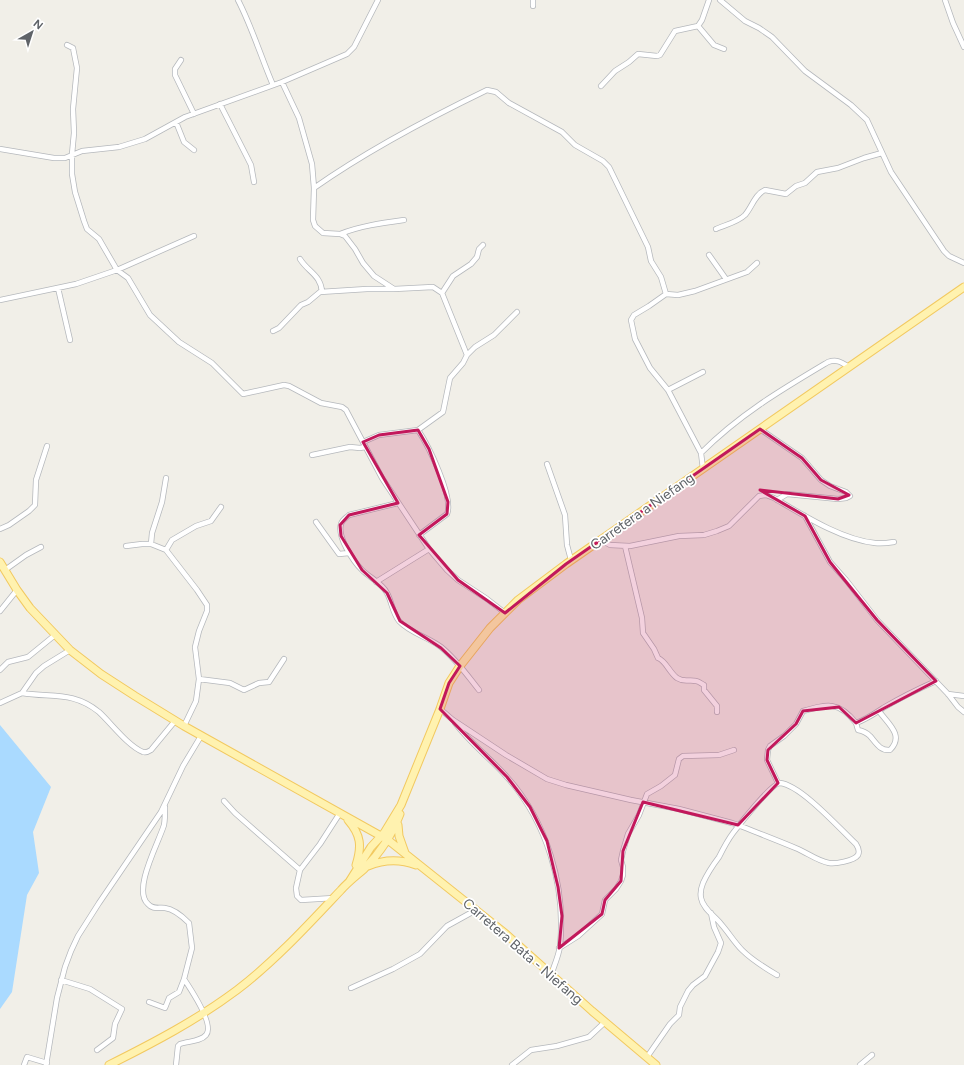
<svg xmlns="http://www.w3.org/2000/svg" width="964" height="1065" font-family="Figtree,sans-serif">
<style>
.water{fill:#aadaff}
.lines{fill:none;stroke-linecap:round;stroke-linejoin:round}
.minor-casing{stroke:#b5b8bc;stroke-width:6}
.primary-casing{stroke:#f2c960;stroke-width:9}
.minor{stroke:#fff;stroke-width:4.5}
.primary{stroke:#fff2af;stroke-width:7}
.marked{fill:#c2185b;fill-opacity:0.2;stroke:#c2185b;stroke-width:3;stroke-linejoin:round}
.labels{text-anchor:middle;stroke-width:3.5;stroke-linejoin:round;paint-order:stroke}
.street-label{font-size:14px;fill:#5f6368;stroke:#fff}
</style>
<rect width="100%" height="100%" fill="#f1efe8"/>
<path class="water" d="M0,725L51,787L33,832L39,873L27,895L12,992L0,1009Z"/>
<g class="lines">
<g class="minor-casing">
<path id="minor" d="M238,0C252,27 261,57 273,85
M720,0L745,21L759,28L772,37L805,71L851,105L867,120L891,172L944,251L949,256L964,263
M945,0L953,23L964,47
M533,6V0
M698,26L714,45L724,49
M67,45L73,48L77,68L73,109L74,133L72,154V174L75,192L84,221L87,229L99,239L117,270L128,278L150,315L179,342L212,363L243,394L284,385L289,386L321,403L342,407L346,410L382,478L429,549L447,570L458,580L487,599L505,613
M181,60L175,69V75L194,114
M282,82L299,118L312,164L314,188L313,220L315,226L323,233L340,234L345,236L355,249L363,263L374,276L394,289L433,287L442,293L467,355L463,363L450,378L443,412L418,430L379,435L363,442
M601,86L615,71L629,62L638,54L657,56L660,55L675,31L698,26L702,20L709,0
M220,104L247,157L251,165L254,182
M176,122L184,142L194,150
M0,149L54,158H65L82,151L119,147L145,139L185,117L282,82L347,54L354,47L378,0
M314,188C368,150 427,119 487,90L496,92L509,103L562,132L575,145L603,161L609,167L648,247L651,261L661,277L666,294
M716,229C725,225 738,222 745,215C752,207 755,194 765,190L786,194L796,186L805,183L817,172L838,168L864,158L882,153
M340,234C360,226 382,223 404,220
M709,255L726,279
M300,259C308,272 321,275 322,292
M58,288L70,340
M442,293L453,276L471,264L477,257L479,249L483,245
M0,300L76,284L117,270L194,236
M273,331L279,328L301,305L308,302L320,292L367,289H394
M467,355L475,347L494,335L517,312
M668,390L703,372
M760,429L802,458L821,480L830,486L846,492L850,496L846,498L838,499L787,494L777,500
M418,430C428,445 454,497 447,514L419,535
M701,453C740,414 781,390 828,362C837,359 841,362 849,367
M312,455L350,447L360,448L365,447
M547,464L565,515L567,545L571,560
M703,469L701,453L668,390L650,368L635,339L631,320L634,315L649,306L666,294L678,295L695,291L747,272L757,263
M398,503L349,515C346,518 342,520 341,524C337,537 353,561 362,570C370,578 382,583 387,593C392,602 392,612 399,621C410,633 428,637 441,647C456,659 467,675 479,690
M805,516L830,562L846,580L877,620L948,694L958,707L964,712
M316,522L339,554L349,553
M0,529L9,525L29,511L35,505L36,480L47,446
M601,540L610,545L630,546L679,536L704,535L717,531L729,526L759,496L766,495L774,498C803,515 842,540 875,543C881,544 888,543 894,542
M151,544L152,533L162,502L166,478
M126,546L142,544H151L166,550L197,590L207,605V611L199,631L195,647L199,679L196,701L184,726
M625,546L642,618L643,633L654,649L658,658C666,661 669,672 677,678C685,683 688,679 696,681C698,681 702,684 704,685V690L717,706V712
M166,550L172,540L196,526L211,521L221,507
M5,570L26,555L41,547
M376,582L429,549
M0,611L17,590
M0,670L8,662L28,657L55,635
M199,679L230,683L244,690L259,683L269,682L284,659
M22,693C52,698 73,691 99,712C111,723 128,746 143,752C146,753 148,752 151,750L175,721
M948,694L964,696
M0,703L22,693L36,673L44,666L70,650
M440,709L453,720L506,755L547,779L566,785L631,800L679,809L732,823L738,825C758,833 779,841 798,849C809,854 818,861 829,863C835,864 854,861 858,855C860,851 858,847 856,844C840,829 801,785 780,783C772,783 739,825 733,833C727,841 723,849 719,857C713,865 707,874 703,883C701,888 700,893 701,898C703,909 715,916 721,924C729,933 734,942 742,950C752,960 765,968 777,975
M455,723C470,743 490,758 506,776C547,821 566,886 560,946C559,955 554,966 551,975
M856,723L858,730C863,731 867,733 870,736C876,743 880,751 890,750C905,735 887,723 879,711
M778,783L767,760L768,750L770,746L784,736L796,724L803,711C828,704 839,701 856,723C867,719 874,714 883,708C900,698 918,689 936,681
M224,801L235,813L300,870
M165,807C165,813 165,820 164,825C159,842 132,890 148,904C153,910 159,907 165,908C174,909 183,917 189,923L192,948L184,979
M334,898L301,900L297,896L296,888L300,870L320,844L340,813
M559,948L578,936L602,914L605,900L616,889L621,881L623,875V867L621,860L623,851L628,834L639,815L647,794L661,786L675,775L679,759L683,756L719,755L734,750
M61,980L90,989L122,1009L115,1024L113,1038L97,1050
M351,988L393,969L420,954L447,926L476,910
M149,1002L165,1008L169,998L179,992L184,979C190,988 215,1025 206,1035C200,1042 188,1041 180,1044L178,1046L176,1065
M647,1057L670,1024L679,1015L680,1007L688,991L693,985L705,976L718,952L721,943L714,927L711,913
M24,1065L27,1057L47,1063
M46,1065L57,998L65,967L71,951L78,936L99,903L161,812L183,766L201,736
M512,1065L531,1050L557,1046L589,1037L605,1022
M860,1065L872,1055"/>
</g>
<g class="primary-casing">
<path id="primary" d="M0,562L17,590L30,608L70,650L101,674L135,696L184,726L388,840L506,934L592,1011L656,1065
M348,820C361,835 362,846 356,865
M398,825L399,836L405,853
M368,866C385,859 400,859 416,865
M349,882L371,847L384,833L401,805L440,709L449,683L460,666L490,628L518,600L566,564L964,287
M109,1065C153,1043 197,1020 237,990C275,961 308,925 341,890C348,882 356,876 364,869C380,853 392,835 400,814"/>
</g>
<use href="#minor" class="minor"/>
<use href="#primary" class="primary"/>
</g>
<path class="marked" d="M760,429L802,458L821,480L849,495L838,499L760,490L805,516L830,562L877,620L936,681L856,723L839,707L803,711L796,724L768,750L767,760L778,783L738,825L643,802L623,851L621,881L605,900L602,914L559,948L562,916L558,887L547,841L530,807L507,777L440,709L449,683L460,666L441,648L400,621L387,593L362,570L341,536L340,525L349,515L398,503L363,442L379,435L418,430L429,449L448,502L447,514L419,535L458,580L505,613L566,564Z"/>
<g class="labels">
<g class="street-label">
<text transform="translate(642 511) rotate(-35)" y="5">Carretera a Niefang</text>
<text transform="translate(523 951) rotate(41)" y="5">Carretera Bata - Niefang</text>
</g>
</g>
<g transform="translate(32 32) rotate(39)" stroke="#ffffff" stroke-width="3" paint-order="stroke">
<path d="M0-3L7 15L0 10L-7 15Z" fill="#5f6368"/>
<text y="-6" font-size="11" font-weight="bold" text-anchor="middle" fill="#5f6368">N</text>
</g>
</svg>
